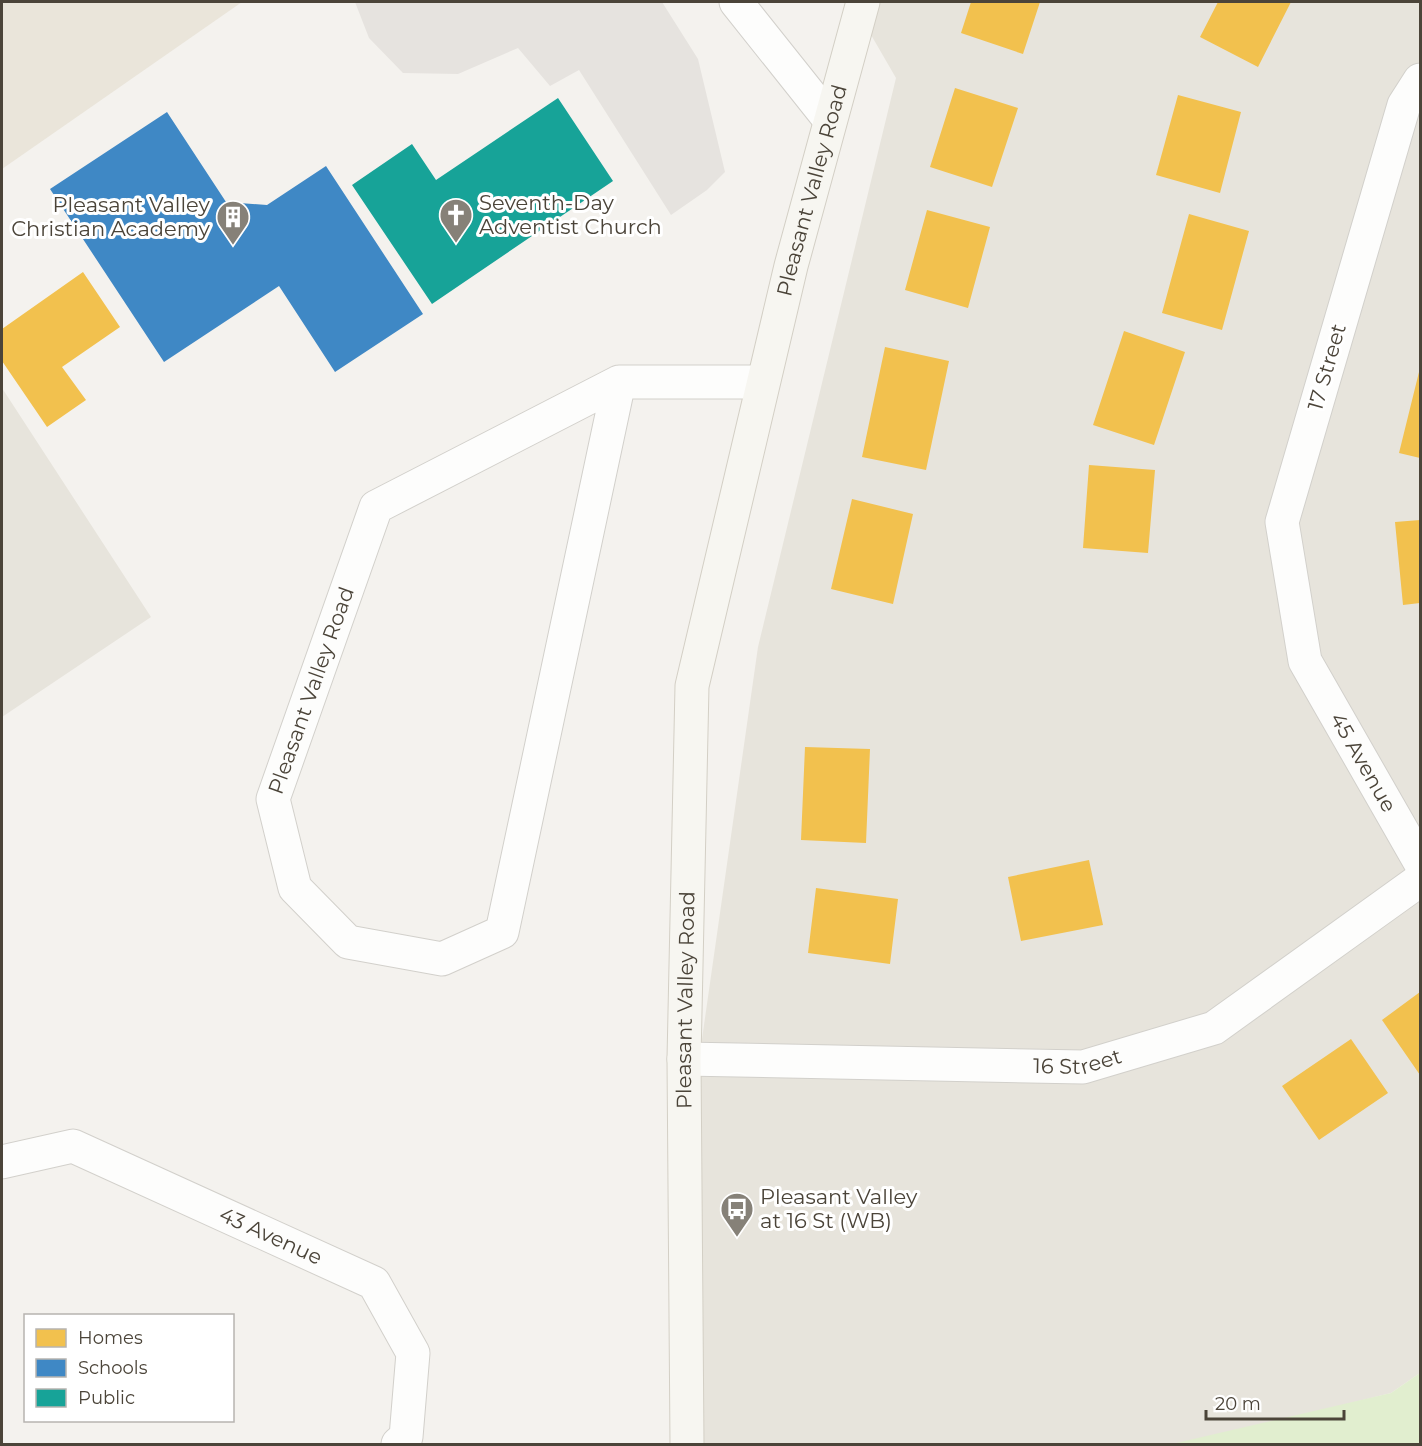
<svg xmlns="http://www.w3.org/2000/svg" width="1422" height="1446" font-family="Montserrat,sans-serif">
<style>
.residential{fill:#e7e4dc}
.education{fill:#eae5da}
.green{fill:#e1eecf}
.parking{fill:#e6e3df}
.homes{fill:#f2c14e}
.schools{fill:#3f88c5}
.public{fill:#17a398}
.lines{fill:none;stroke-linecap:round;stroke-linejoin:round}
.street-casing{stroke:#d2d0cb;stroke-width:35}
.secondary-casing{stroke:#d3cfc5;stroke-width:35}
.street{stroke:#fdfdfc;stroke-width:33}
.secondary{stroke:#f7f6f1;stroke-width:33}
.labels{text-anchor:middle;stroke-width:6;stroke-linejoin:round;paint-order:stroke}
.street-label{font-size:21px;fill:#4b4439;stroke:#fff}
.poi-label{font-size:21px;fill:#4b4439;stroke:#fff;text-anchor:start}
</style>
<rect width="100%" height="100%" fill="#f4f2ee"/>
<path class="residential" d="M852,2H1420V1373L1391,1393L1185,1444H694V1095L758,647L896,78Z
M2,388L151,617L2,717Z"/>
<path class="education" d="M2,2H242L2,169Z"/>
<path class="green" d="M1420,1373V1444H1172L1391,1393Z"/>
<path class="parking" d="M355,2H662L698,59L725,172L707,190L671,215L579,70L550,86L518,48L458,74L403,73L369,38Z"/>
<path class="homes" d="M971,2H1040L1023,54L961,33Z
M1218,2H1291L1258,67L1200,37Z
M955,88L1018,108L992,187L930,167Z
M1178,95L1241,112L1220,193L1156,175Z
M927,210L990,227L968,308L905,290Z
M1189,214L1249,231L1222,330L1162,313Z
M83,272L120,327L62,367L86,400L47,427L2,361V329Z
M1124,331L1185,352L1154,445L1093,425Z
M885,347L949,361L926,470L862,457Z
M1419,372H1420V458L1399,453Z
M1089,465L1155,470L1148,553L1083,548Z
M852,499L913,514L893,604L831,589Z
M1420,520V603L1403,605L1395,522Z
M805,747L870,749L866,843L801,840Z
M1089,860L1103,925L1021,941L1008,877Z
M816,888L898,899L890,964L808,953Z
M1420,992V1075L1382,1020Z
M1351,1039L1388,1093L1319,1140L1282,1086Z"/>
<path class="schools" d="M167,112L226,202L267,205L326,166L423,314L335,372L279,286L164,362L50,189Z"/>
<path class="public" d="M558,98L613,181L432,304L352,185L412,144L436,180Z"/>
<g class="lines">
<g class="street-casing">
<g id="street">
<path d="M736,2L830,120"/>
<path id="s1" d="M1420,80L1404,105L1282,522L1305,661L1420,862"/>
<path id="s2" d="M619,382L502,932L442,959L348,942L295,888L273,799L376,507L619,382H763"/>
<path id="s3" d="M684,1059L1083,1067L1214,1028L1420,880"/>
<path id="s4" d="M2,1162L73,1146L374,1283L413,1353L406,1437L398,1444"/>
</g>
</g>
<g class="secondary-casing">
<g id="secondary">
<path id="s5" d="M687,1444L684,1059L692,686L791,266L863,2"/>
</g>
</g>
<use href="#street" class="street"/>
<use href="#secondary" class="secondary"/>
</g>
<defs>
<g id="church-pin" transform="scale(1.725)"><path d="M0 17L-7.5 6A9.5 9.5 0 1 1 7.5 6Z" fill="#868178" stroke="#fff"/><path d="M-1.2-6h2.4v3.5h3.3v2.4h-3.3V6h-2.4V-.1h-3.3v-2.4h3.3Z" fill="#fff"/></g>
<g id="building-pin" transform="scale(1.725)"><path d="M0 17L-7.5 6A9.5 9.5 0 1 1 7.5 6Z" fill="#868178" stroke="#fff"/><path d="M-4-6H4V6H1V3H-1V6H-4ZM-2.5-4.3h1.7v1.8h-1.7ZM.8-4.3h1.7v1.8H.8ZM-2.5-1h1.7V.8h-1.7ZM.8-1h1.7V.8H.8Z" fill="#fff"/></g>
<g id="bus-pin" transform="scale(1.725)"><path d="M0 17L-7.5 6A9.5 9.5 0 1 1 7.5 6Z" fill="#868178" stroke="#fff"/><path d="M-5-6H5V4H4V6H2V4H-2V6H-4V4H-5ZM-3.5-4V0h7V-4ZM-3.5 1.2v1.5H-2V1.2ZM2 1.2v1.5H3.5V1.2Z" fill="#fff"/></g>
</defs>
<g fill-rule="evenodd">
<use href="#church-pin" x="456" y="215"/>
<use href="#building-pin" x="233" y="217"/>
<use href="#bus-pin" x="737" y="1209"/>
</g>
<g class="labels">
<g class="street-label">
<text dy="7" stroke="none"><textPath href="#s5" startOffset="1268">Pleasant Valley Road</textPath></text>
<text transform="translate(1327 367) rotate(-74)" y="7">17 Street</text>
<text dy="7" stroke="none"><textPath href="#s2" startOffset="1006">Pleasant Valley Road</textPath></text>
<text dy="7" stroke="none"><textPath href="#s1" startOffset="722">45 Avenue</textPath></text>
<text dy="7" stroke="none"><textPath href="#s5" startOffset="444">Pleasant Valley Road</textPath></text>
<text dy="7" stroke="none"><textPath href="#s3" startOffset="394">16 Street</textPath></text>
<text dy="7" stroke="none"><textPath href="#s4" startOffset="290">43 Avenue</textPath></text>
</g>
<g class="poi-label">
<text x="479" y="210">Seventh-Day<tspan x="479" dy="24">Adventist Church</tspan></text>
<text x="210" y="212" text-anchor="end">Pleasant Valley<tspan x="210" dy="24">Christian Academy</tspan></text>
<text x="760" y="1204">Pleasant Valley<tspan x="760" dy="24">at 16 St (WB)</tspan></text>
</g>
</g>
<rect width="1422" height="1446" fill="none" stroke="#4b4439" stroke-width="6"/>
<rect x="24" y="1314" width="210" height="108" fill="#ffffff" stroke="#b7b4b0" stroke-width="1.5"/>
<rect x="36" y="1329" width="30" height="18" fill="#f2c14e" stroke="#b7b4b0" stroke-width="1.5"/>
<text x="78" y="1344" font-size="18" fill="#4b4439">Homes</text>
<rect x="36" y="1359" width="30" height="18" fill="#3f88c5" stroke="#b7b4b0" stroke-width="1.5"/>
<text x="78" y="1374" font-size="18" fill="#4b4439">Schools</text>
<rect x="36" y="1389" width="30" height="18" fill="#17a398" stroke="#b7b4b0" stroke-width="1.5"/>
<text x="78" y="1404" font-size="18" fill="#4b4439">Public</text>
<path d="M1206 1410v9h138v-9" fill="none" stroke="#4b4439" stroke-width="3"/>
<text x="1215" y="1410" font-size="18" fill="#4b4439" stroke="#ffffff" stroke-width="4.5" paint-order="stroke">20 m</text>
</svg>
